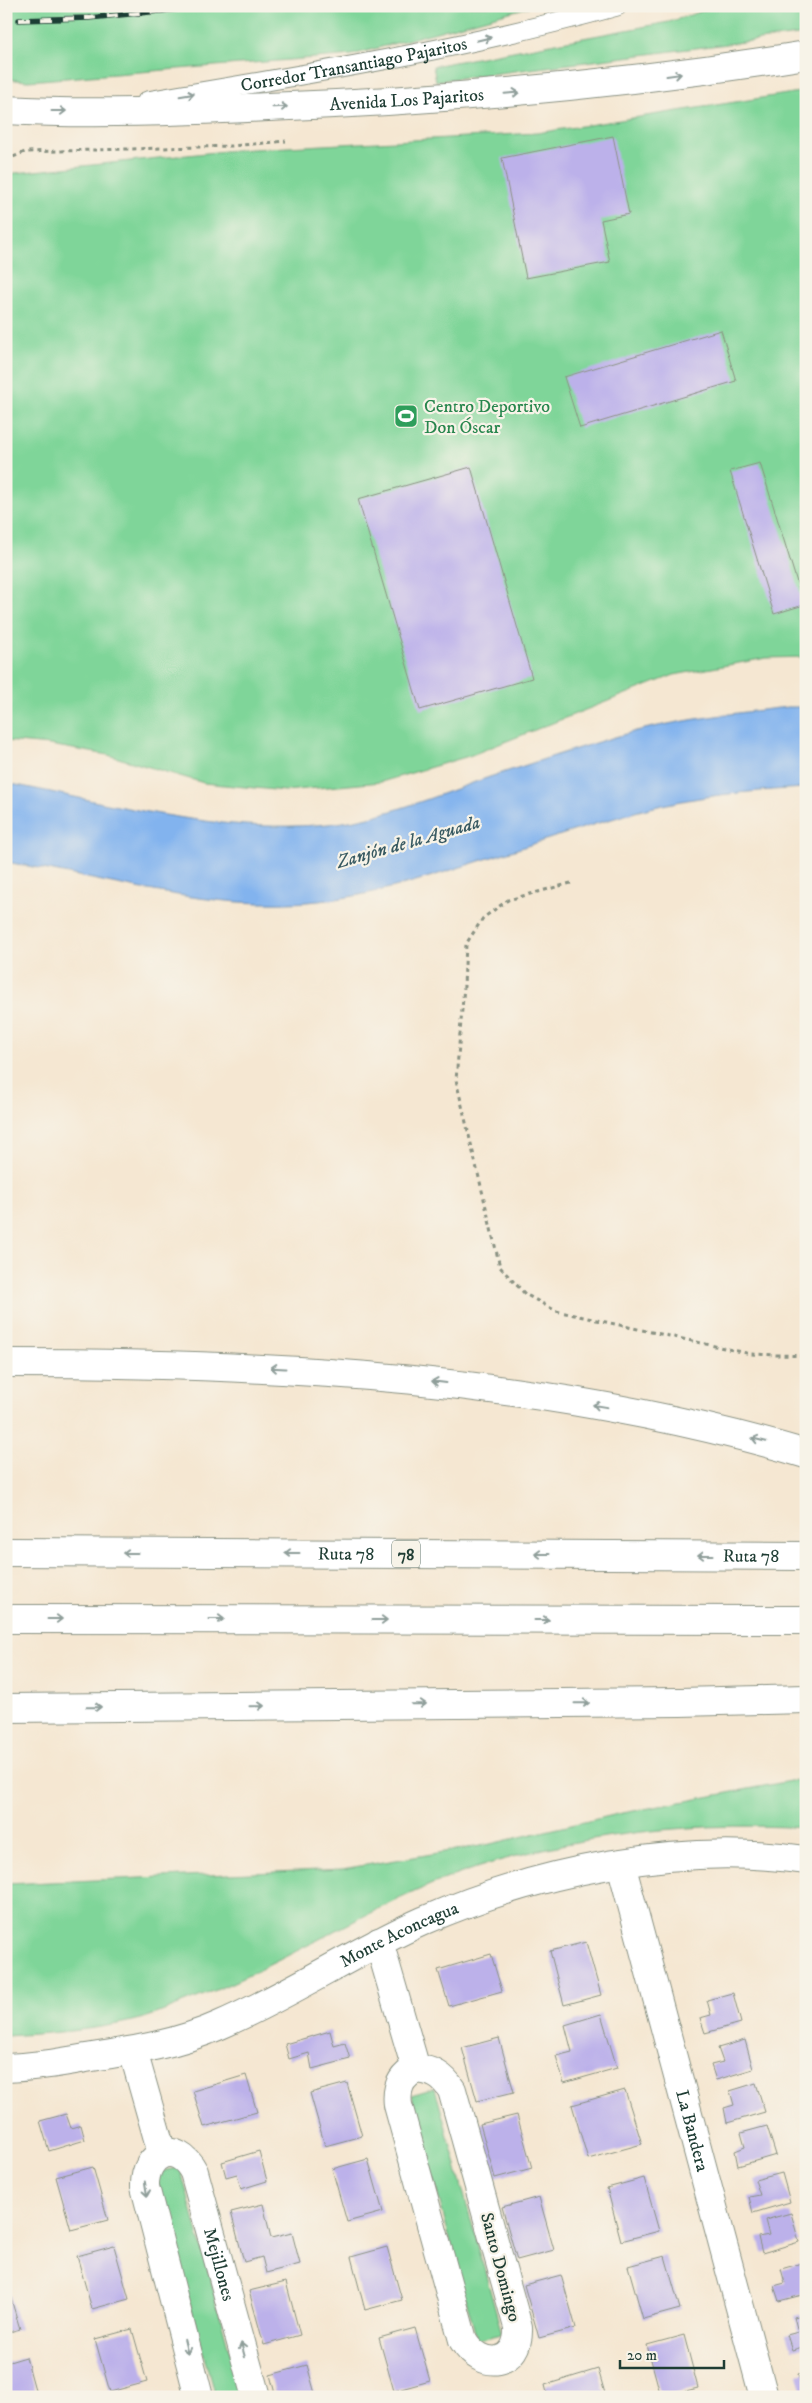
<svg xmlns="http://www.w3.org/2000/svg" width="812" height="2403" font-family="'IM FELL DW Pica',serif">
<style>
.green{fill:#7fd599;stroke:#4f8966}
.water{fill:#82b3ee;stroke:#507891}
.building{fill:#bcb1ea}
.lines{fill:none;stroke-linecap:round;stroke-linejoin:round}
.service-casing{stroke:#8a9283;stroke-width:21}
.minor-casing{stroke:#8a9283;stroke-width:30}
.primary-casing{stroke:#8a9283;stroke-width:30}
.motorway-casing{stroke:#8a9283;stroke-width:30}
.path{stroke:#8a9283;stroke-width:3;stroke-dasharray:4 4;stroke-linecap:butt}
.service{stroke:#fff;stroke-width:19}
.minor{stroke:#fff;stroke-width:28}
.primary{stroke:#fff;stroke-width:28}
.motorway{stroke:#fff;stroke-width:28}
.rail-casing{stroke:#1f3d34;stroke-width:5.5}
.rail{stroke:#f7f3e8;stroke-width:4;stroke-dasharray:11;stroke-linecap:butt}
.oneway{stroke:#8f9e9a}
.labels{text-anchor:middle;stroke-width:4.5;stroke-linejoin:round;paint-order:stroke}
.shield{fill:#f7f3e8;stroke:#60746a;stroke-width:1}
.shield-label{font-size:16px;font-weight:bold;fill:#1f3d34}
.street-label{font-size:18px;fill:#1f3d34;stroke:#f7f3e8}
.leisure-label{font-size:18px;fill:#27864d;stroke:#f7f3e8;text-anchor:start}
.water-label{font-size:19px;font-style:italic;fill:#385a62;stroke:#f7f3e8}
</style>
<rect width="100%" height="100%" fill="#f7f3e8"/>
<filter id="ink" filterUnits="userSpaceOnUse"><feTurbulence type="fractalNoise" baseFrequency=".02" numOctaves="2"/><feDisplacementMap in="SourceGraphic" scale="10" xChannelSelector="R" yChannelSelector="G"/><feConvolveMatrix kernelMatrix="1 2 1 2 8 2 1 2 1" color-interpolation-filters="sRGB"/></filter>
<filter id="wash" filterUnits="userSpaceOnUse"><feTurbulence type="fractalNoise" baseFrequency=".0096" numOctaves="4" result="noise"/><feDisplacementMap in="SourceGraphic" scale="20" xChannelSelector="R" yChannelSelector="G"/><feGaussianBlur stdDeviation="1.12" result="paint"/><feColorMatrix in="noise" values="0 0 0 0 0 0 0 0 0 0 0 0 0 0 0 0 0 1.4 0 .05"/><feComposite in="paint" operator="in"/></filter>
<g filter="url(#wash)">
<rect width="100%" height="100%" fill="#f5e7d2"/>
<path class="green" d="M6,6H532L352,55L28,81L6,79Z
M717,6H806V34L436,81L433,66L669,22Z
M806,91V657L766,658L674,675L469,756L381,782L285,791L204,783L108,755L50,745L6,741V174L235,150L537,133Z
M806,1778V1828C679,1820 548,1837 430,1885C347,1920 271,1970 187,2002C173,2007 158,2014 144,2018C99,2030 53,2033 6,2036V1884L342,1869L486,1845L618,1814Z
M435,2088L502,2334L477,2340L411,2095Z
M180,2167L242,2397H215L155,2173Z"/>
<path class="water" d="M787,707H806V788C748,791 691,796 635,812C580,828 525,847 470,864C421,880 371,896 319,901C213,912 110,880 6,862V783C112,803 219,835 328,824C390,818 447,790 505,772C548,758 592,743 636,731C685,719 736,713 787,707Z"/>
<g id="blocks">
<path class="building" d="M613,136L629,214L601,220L610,262L526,278L502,158Z
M721,330L736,381L580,428L564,377Z
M760,463L804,605L774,614L730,471Z
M471,467L532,678L420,710L358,499Z
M586,1942L601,1995L564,2005L550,1951Z
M491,1954L502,1991L449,2006L438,1970Z
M733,1993L741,2023L705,2033L700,2018L711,2015L707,2000Z
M601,2014L617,2068L564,2083L556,2056L572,2052L565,2025Z
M330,2031L334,2046L345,2043L350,2059L312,2069L309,2053L289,2059L285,2044Z
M499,2038L514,2092L477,2101L462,2048Z
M745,2040L753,2069L716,2080L711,2065L723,2062L718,2048Z
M246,2075L257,2112L204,2127L193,2091Z
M347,2083L362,2136L325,2146L310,2093Z
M756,2083L765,2112L727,2123L724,2108L734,2105L730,2091Z
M625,2090L642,2144L588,2159L572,2105Z
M66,2114L71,2128L81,2125L85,2140L49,2151L40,2121Z
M517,2115L532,2168L495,2178L480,2124Z
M767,2126L776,2155L738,2166L735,2151L745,2147L741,2133Z
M259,2151L267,2181L241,2189L237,2174L226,2177L222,2162Z
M368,2159L383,2212L347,2222L332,2169Z
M93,2167L108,2220L71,2230L56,2177Z
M782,2173L790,2202L753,2213L749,2197L760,2195L755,2180Z
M644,2178L659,2231L621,2241L607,2188Z
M539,2197L554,2250L517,2260L502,2207Z
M263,2204L271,2238L292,2233L300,2264L266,2273L262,2257L244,2262L231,2212Z
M791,2213L799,2242L762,2253L758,2237L769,2235L765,2220Z
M114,2246L129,2299L92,2309L77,2256Z
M387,2247L402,2300L365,2310L351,2257Z
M665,2256L680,2309L643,2319L628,2266Z
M806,2262V2294L779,2301L774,2286L785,2283L781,2269Z
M561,2275L576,2328L539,2338L524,2285Z
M6,2282L20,2329L6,2333Z
M286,2282L300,2335L264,2345L249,2291Z
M806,2314V2346L792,2350L787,2335L798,2332L794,2317Z
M415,2328L430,2381L394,2391L379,2338Z
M132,2329L147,2382L110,2392L95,2339Z
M684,2335L698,2388L661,2397L647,2345Z
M26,2357L37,2397H6V2363Z
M307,2365L316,2397H276L270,2375Z
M598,2369L606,2397H548L545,2385Z
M806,2372V2388L802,2389L798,2374Z"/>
</g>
</g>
<g filter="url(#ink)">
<use href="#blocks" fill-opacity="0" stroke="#8a9283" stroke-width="1"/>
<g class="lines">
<g class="service-casing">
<g id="service">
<path id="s1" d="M147,101C305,75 463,49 617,6"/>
</g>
</g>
<g class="minor-casing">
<g id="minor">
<path id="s2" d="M621,1864L764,2397"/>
<path d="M379,1942L416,2069"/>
<path d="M133,2051L162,2153"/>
<path id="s3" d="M6,2068C33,2067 59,2063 86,2058C131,2051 178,2044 220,2025C290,1995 353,1952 423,1921C537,1871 681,1841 806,1860"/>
<path d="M416,2069C433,2070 443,2076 452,2090L518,2327C520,2367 481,2371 463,2340L398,2105C396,2089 400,2077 416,2069Z"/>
<path id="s4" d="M199,2397L145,2187C144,2152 177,2139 194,2172L256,2397"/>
</g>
</g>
<g class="primary-casing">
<g id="primary">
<path id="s5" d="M6,110C93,115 181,111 268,107C449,100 627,84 806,55"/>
</g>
</g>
<g class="motorway-casing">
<g id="motorway">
<path d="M6,1363C276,1363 545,1377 806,1454"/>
<path id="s6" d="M6,1552L806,1556"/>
<path d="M6,1619L806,1620"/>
<path d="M6,1708L680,1702L806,1699"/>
</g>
</g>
<path class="path" d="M6,160L25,152L232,146L286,141
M571,883L508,900L483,918L466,944L464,986L456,1080L500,1267L525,1294L556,1311L751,1354L806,1356"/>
<use href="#service" class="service"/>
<use href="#minor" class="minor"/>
<use href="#primary" class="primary"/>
<use href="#motorway" class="motorway"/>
<g class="rail-casing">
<path id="rail" d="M19,20L89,18L210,6"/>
</g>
<use href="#rail" class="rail"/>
</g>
<defs><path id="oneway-shaft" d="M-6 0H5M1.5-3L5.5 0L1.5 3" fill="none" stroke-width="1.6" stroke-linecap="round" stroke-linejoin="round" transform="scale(1.25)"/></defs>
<g class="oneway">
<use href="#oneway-shaft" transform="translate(484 39) rotate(-13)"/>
<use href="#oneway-shaft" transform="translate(674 75) rotate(-8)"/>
<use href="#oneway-shaft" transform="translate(512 93) rotate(-5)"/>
<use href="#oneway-shaft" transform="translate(187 95) rotate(-9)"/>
<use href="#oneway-shaft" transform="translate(280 107) rotate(-2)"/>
<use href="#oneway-shaft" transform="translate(59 111)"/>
<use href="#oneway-shaft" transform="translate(278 1368) rotate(-177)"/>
<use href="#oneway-shaft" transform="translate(439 1382) rotate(-173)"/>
<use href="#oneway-shaft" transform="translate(600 1406) rotate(-170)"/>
<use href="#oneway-shaft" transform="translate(759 1440) rotate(-166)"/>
<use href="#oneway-shaft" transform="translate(130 1553) rotate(-180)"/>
<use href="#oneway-shaft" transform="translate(292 1553) rotate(-180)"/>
<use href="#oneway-shaft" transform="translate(542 1554) rotate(-180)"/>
<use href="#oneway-shaft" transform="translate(705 1555) rotate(-180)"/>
<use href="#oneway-shaft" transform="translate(55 1619)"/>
<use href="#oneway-shaft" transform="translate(217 1619)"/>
<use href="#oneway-shaft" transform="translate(380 1620)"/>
<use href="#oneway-shaft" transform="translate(542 1620)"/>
<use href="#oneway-shaft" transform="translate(582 1703) rotate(-1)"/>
<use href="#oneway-shaft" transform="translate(419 1704) rotate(-1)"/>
<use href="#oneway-shaft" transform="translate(257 1706) rotate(-1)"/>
<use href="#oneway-shaft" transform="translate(94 1707) rotate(-1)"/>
<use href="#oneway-shaft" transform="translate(146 2189) rotate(81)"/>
<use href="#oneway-shaft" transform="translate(186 2347) rotate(76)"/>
<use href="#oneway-shaft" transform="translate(243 2350) rotate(-105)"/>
</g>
</g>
<defs>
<g id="stadium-square" transform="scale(1.25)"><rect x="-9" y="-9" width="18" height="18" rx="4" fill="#2e9e5b" stroke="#f7f3e8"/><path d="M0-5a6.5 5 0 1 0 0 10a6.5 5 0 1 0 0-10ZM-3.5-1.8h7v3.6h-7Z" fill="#fff"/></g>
</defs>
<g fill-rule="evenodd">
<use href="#stadium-square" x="406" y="416"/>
</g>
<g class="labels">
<rect class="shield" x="392" y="1540.5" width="28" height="27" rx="4"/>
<g class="shield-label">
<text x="406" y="1560">78</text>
</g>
<g class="street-label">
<text dy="6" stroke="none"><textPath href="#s1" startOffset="210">Corredor Transantiago Pajaritos</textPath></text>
<text dy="6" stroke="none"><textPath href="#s5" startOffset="401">Avenida Los Pajaritos</textPath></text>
<text dy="6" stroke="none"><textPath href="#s6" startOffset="340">Ruta 78</textPath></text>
<text dy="6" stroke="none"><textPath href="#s6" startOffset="745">Ruta 78</textPath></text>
<text dy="6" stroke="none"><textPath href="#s3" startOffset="420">Monte Aconcagua</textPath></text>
<text dy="6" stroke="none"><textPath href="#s2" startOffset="276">La Bandera</textPath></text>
<text dy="6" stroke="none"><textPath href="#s4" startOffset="392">Mejillones</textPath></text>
<text transform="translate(501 2267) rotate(75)" y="6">Santo Domingo</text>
</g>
<g class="leisure-label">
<text x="424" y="412">Centro Deportivo<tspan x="424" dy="21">Don Óscar</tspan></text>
</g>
<g class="water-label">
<text transform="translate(408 841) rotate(-16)" y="7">Zanjón de la Aguada</text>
</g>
</g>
<rect width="812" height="2403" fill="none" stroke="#f7f3e8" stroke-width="25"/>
<path d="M620 2360v8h104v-8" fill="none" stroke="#1f3d34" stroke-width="2.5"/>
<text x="627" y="2360" font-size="15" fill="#1f3d34" stroke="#f7f3e8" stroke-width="4" paint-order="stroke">20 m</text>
</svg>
